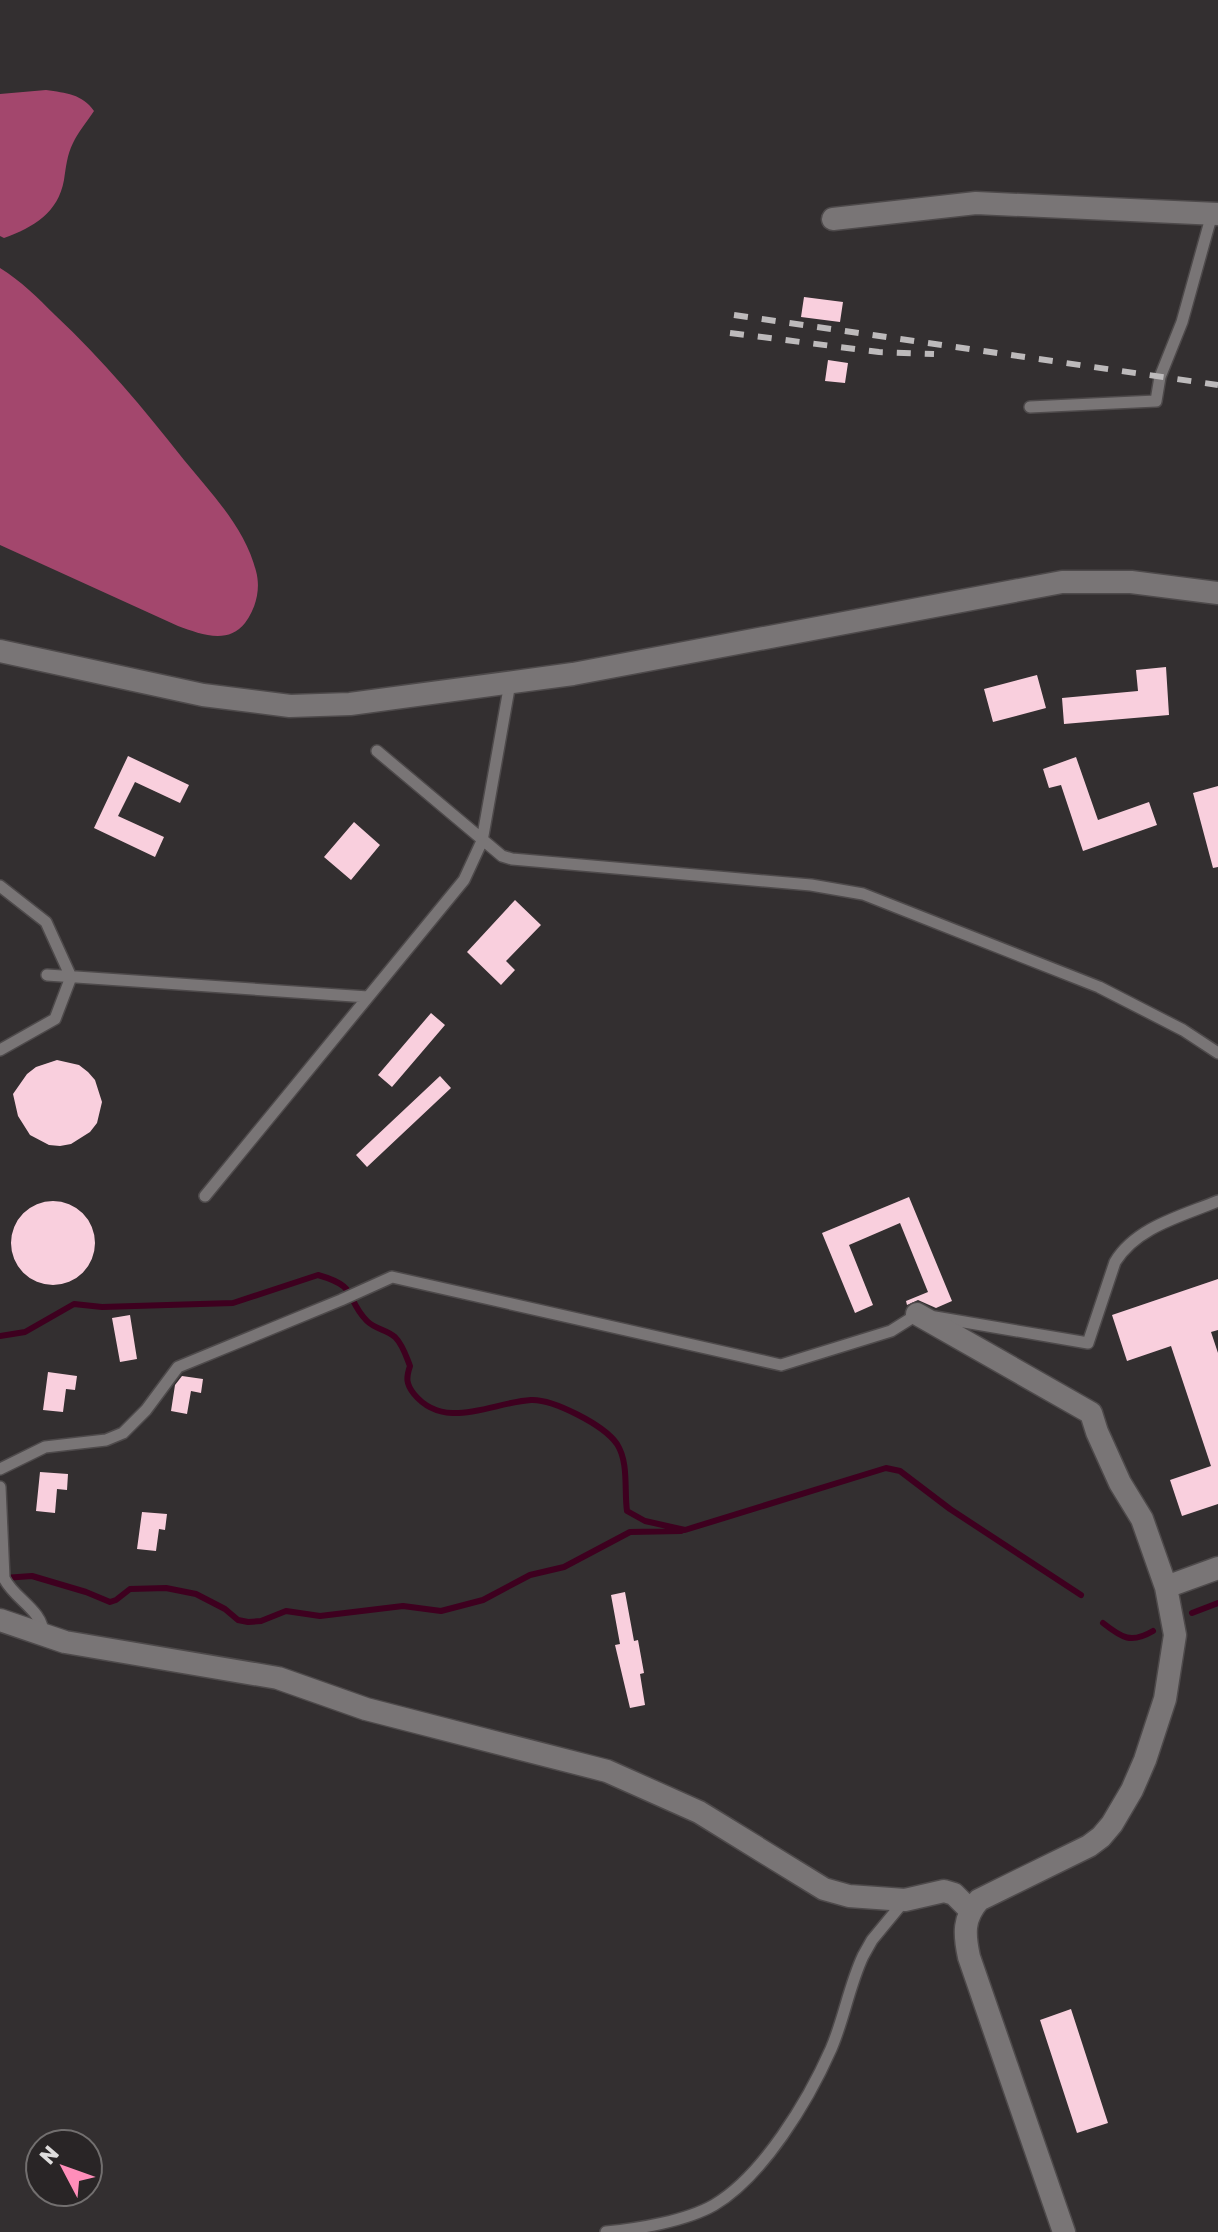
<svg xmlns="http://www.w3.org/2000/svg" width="1218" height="2232" font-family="Rubik,sans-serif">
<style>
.forest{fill:#a3476d}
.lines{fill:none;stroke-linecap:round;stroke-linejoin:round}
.stream{stroke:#3e001f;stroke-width:6}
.building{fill:#f9cfdd}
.service-casing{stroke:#4e4a4b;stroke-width:14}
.minor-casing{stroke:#4e4a4b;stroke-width:25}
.service{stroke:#797576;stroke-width:11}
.minor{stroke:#797576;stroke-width:22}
.rail{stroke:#bdbabb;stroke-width:6;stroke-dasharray:14 14;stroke-linecap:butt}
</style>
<rect width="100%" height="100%" fill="#332f30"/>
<path class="forest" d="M46,90C66,93 82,94 94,111C87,122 78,132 73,143C67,155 66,167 64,180C58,213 34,227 4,238L0,236V94Z
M0,268C21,281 38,298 55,315C103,360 144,409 184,460C212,494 245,528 256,571C261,589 256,608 245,623C228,645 200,634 178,626L0,545Z"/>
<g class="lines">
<path class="stream" d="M0,1336L25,1332L74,1304L102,1307L233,1303L318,1275C360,1287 344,1297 367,1321C375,1329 387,1330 395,1337C403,1345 406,1356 410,1366C406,1378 406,1384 414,1394C445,1432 493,1402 531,1400C553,1399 604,1425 617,1444C629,1463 624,1490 627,1511L645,1521L685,1530L886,1468L900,1471L950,1509L1081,1595
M4,1578L32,1576L86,1592L110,1602L116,1600L130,1589L166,1588L196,1594L225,1609L238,1620L248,1622L261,1621L286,1611L320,1616L403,1606L441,1611L483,1600L530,1575L564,1567L630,1532L681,1531
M1192,1613L1218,1603
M1103,1623C1122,1638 1131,1644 1153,1631"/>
</g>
<path class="building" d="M804,297L843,302L840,322L801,317Z
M828,360L848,363L845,383L825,381Z
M1166,667L1169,715L1064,724L1062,698L1138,691L1136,670Z
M1037,675L1046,708L993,722L984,689Z
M128,756L189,785L180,803L135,782L118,816L164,837L155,857L94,828Z
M1076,757L1098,820L1149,802L1157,825L1083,851L1061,785L1049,788L1043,769Z
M1218,786V867L1213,868L1193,793Z
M354,822L380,845L351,880L324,857Z
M515,900L541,925L506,961L515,970L501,985L467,952Z
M431,1013L445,1025L392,1087L378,1075Z
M57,1060L79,1065L88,1072L95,1080L102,1102L97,1123L90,1132L71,1144L60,1146L49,1145L30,1135L18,1116L13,1094L27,1074L36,1067Z
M440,1076L451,1088L367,1167L356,1155Z
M909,1197L952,1301L936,1308L918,1300L907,1305L906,1301L928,1292L900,1223L849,1245L873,1305L855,1313L822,1233Z
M11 1243a42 42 0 1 1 84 0a42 42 0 1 1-84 0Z
M1218,1279V1330L1211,1332L1218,1353V1504L1182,1516L1170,1480L1211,1466L1171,1346L1127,1361L1112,1315Z
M130,1315L137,1359L120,1362L112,1318Z
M48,1372L77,1376L75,1390L66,1389L63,1412L43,1410Z
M182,1376L203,1379L201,1393L191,1391L187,1414L171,1411L175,1385Z
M40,1472L68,1474L67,1490L57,1489L55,1513L36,1511Z
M142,1512L167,1514L165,1530L159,1529L156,1551L137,1549Z
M625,1592L634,1641L638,1640L644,1673L640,1674L645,1705L630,1708L615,1645L620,1644L611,1595Z
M1071,2009L1108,2123L1077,2133L1040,2020Z"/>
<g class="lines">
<g class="service-casing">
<path id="service" d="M1030,407L1156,401L1160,377L1182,322L1212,214
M377,751L502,856L512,859L811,885L863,894L1099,987L1183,1030L1218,1053
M0,886L46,922L71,977L55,1019L0,1050
M47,975L368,997
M205,1196L464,880L482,841L510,683
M935,1317L1088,1343L1115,1262C1136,1227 1182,1216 1218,1201
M0,1469L45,1447L106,1440L123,1433L146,1410L178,1367L341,1300L392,1277L781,1365L891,1331L918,1314
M0,1487L4,1578C14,1599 43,1610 43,1634
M606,2232C638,2229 686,2221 714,2205C763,2176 808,2101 831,2049C844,2019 849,1986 863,1956L872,1940L905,1900"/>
</g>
<g class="minor-casing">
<path id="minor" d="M833,219L976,203L1218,214
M0,651L203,695L290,706L350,704L573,674L1062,582H1131L1218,593
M917,1314L1091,1413L1097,1432L1120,1483L1142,1519L1166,1587L1175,1635L1165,1699L1145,1760L1132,1790L1112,1824L1101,1837L1089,1846L979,1900C963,1918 964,1934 969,1957L1064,2232
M1166,1587L1218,1568
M0,1620L65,1642L278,1678L366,1709L607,1771L699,1812L824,1889L849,1896L905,1900L944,1891L954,1894L970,1910"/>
</g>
<use href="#service" class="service"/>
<use href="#minor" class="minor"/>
<path class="rail" d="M734,315L1218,385
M730,333L879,352L934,354"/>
</g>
<g transform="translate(64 2168) rotate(311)"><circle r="38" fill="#292526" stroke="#726f6f" stroke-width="2"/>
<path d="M0-6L14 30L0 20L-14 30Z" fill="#ff8eba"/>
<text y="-12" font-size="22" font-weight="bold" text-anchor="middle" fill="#dfdddd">N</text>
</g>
</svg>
